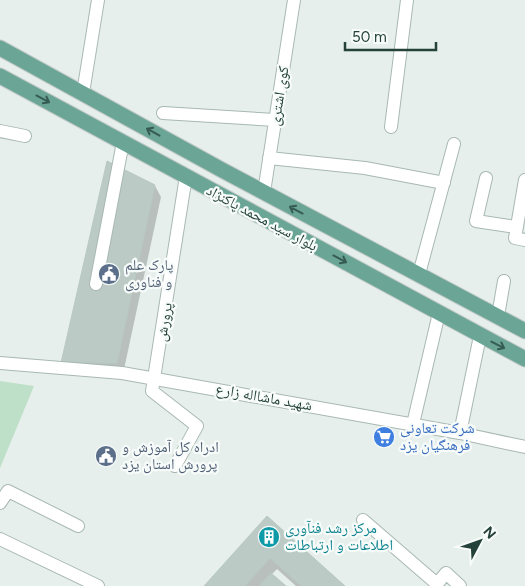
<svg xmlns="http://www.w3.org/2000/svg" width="525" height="586" font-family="Figtree,'Noto Naskh Arabic',sans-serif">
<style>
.green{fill:#bfe0c8}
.shadow{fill:#0003}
.building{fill:#bbcac4;stroke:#b8c9c2}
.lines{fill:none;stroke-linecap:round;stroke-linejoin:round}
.minor-casing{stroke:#a8b8b2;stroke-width:14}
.major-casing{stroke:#c2cac8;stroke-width:17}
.minor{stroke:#fff;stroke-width:12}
.major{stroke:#6aa596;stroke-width:15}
.oneway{stroke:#365b51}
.labels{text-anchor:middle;stroke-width:4.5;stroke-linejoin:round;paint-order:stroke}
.street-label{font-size:15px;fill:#24423a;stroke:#f7fbf9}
.service-label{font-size:15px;fill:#4e5e75;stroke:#f7fbf9;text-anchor:start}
.shop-label{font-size:15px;fill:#366cbe;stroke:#f7fbf9;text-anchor:start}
.culture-label{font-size:15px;fill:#0d838f;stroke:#f7fbf9;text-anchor:start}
</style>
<rect width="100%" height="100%" fill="#e6efeb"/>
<path class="green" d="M0,381L34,386L0,468Z"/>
<path class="shadow" d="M155,186L161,197L123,374H69Z
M267,517L344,586H296L277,569L271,575L284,586H206Z"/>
<path class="building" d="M107,161L155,185L117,363H61Z
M267,516L345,586H301L270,558L245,586H204Z
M271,573L286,586H259Z"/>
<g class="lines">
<g class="minor-casing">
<path id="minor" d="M83,93L98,0
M163,113L275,120
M391,127L407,0
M0,131L25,136
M269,158L365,168L444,183
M486,178L476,221L516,227
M525,180L515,238L525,240
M264,192L294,0
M419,274L454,144
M96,284L123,142
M498,316L504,281
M0,363L122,373L460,433L525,447
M413,424L439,313
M460,433L480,336
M175,466L197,426L152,391L186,176
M0,503L8,491L78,526
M363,520L437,584L446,573L460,586
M0,539L98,586"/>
</g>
<g class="major-casing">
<path id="major" d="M0,48L222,170L525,331
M0,76L525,359"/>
</g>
<use href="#minor" class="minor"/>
<use href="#major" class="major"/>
</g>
<defs><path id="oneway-shaft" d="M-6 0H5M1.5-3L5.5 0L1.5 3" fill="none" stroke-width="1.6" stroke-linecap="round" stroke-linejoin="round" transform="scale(1.25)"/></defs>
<g class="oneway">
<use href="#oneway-shaft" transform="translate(43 99) rotate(28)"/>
<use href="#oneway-shaft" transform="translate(153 132) rotate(-151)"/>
<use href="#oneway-shaft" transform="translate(296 210) rotate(-152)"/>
<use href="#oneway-shaft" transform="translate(340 259) rotate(28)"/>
<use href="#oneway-shaft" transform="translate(498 345) rotate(27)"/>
</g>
<defs>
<g id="civic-disc" transform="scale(1.125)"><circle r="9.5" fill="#5c6f8a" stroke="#f7fbf9"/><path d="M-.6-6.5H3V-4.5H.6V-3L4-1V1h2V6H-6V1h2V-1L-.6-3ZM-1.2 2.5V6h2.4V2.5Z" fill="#fff"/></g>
<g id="supermarket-disc" transform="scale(1.125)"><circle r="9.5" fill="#3f7fe0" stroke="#f7fbf9"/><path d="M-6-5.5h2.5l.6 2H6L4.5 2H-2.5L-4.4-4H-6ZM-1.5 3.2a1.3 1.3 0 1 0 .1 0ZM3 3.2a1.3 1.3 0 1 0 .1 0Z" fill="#fff"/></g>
<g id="building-disc" transform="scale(1.125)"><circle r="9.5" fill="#0f9aa8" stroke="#f7fbf9"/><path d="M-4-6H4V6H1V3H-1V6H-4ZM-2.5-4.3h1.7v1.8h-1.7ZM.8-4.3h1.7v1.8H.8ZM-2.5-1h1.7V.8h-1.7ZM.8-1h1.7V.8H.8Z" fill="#fff"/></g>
</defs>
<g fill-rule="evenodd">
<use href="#civic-disc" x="109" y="274"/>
<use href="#supermarket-disc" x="384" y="437"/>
<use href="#civic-disc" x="106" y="456"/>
<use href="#building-disc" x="269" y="537"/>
</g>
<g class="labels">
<g class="street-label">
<text transform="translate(279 96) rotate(-81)" y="5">کوی اشتری</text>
<text transform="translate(262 218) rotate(28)" y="5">بلوار سید محمد پاکنژاد</text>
<text transform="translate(164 322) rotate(-81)" y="5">پرورش</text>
<text transform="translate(264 397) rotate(10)" y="5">شهید ماشااله زارع</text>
</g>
<g class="service-label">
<text x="125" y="270">پارک علم<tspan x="125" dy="17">و فناوری</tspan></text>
<text x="122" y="452">ادراه کل آموزش و<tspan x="122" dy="17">پرورش استان یزد</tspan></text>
</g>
<g class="shop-label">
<text x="400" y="433">شرکت تعاونی<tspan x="400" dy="17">فرهنگیان یزد</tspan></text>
</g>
<g class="culture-label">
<text x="285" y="533">مرکز رشد فنآوری<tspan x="285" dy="17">اطلاعات و ارتباطات</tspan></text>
</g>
</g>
<g transform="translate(480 541) rotate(49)" stroke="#f7fbf9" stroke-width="4" paint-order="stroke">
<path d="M0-4L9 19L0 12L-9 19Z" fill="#24423a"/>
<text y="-8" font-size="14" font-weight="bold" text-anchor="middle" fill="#24423a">N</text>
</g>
<path d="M345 42v8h91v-8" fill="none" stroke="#24423a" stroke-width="2.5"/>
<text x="352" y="42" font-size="15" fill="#24423a" stroke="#f7fbf9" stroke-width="4" paint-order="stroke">50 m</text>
</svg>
